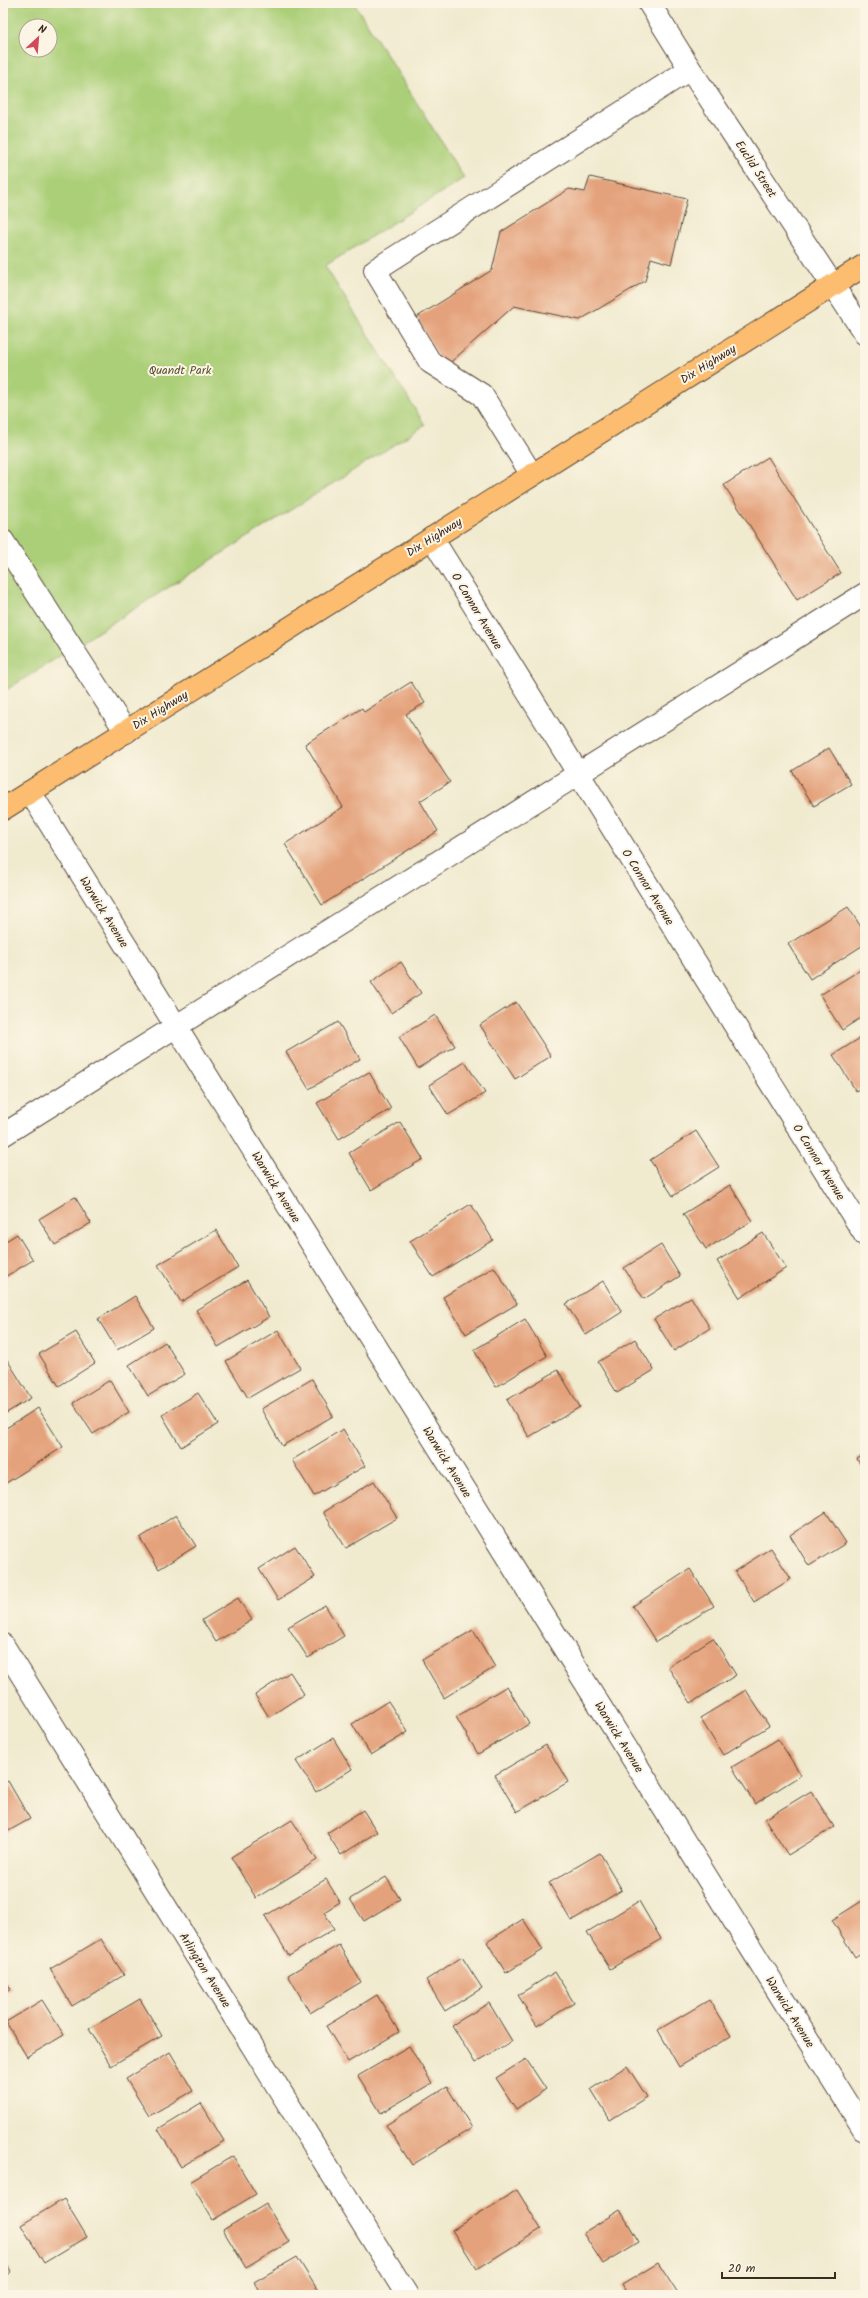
<svg xmlns="http://www.w3.org/2000/svg" width="868" height="2298" font-family="Kalam,sans-serif">
<style>
.green{fill:#abcf78;stroke:#737c4b;fill-rule:evenodd}
.building{fill:#e4a27b}
.lines{fill:none;stroke-linecap:round;stroke-linejoin:round}
.minor-casing{stroke:#564739;stroke-width:24}
.major-casing{stroke:#564739;stroke-width:24}
.minor{stroke:#fff;stroke-width:22}
.major{stroke:#fcbd6f;stroke-width:22}
.labels{text-anchor:middle;stroke-width:4;stroke-linejoin:round;paint-order:stroke}
.street-label{font-size:12px;fill:#3b2a1e;stroke:#fcf5e5}
.park-label{font-size:12px;fill:#575334;stroke:#fcf5e5}
</style>
<rect width="100%" height="100%" fill="#fcf5e5"/>
<filter id="ink" filterUnits="userSpaceOnUse"><feTurbulence type="fractalNoise" baseFrequency=".025" numOctaves="2"/><feDisplacementMap in="SourceGraphic" scale="8" xChannelSelector="R" yChannelSelector="G"/><feConvolveMatrix kernelMatrix="1 2 1 2 8 2 1 2 1" color-interpolation-filters="sRGB"/></filter>
<filter id="wash" filterUnits="userSpaceOnUse"><feTurbulence type="fractalNoise" baseFrequency=".012" numOctaves="4" result="noise"/><feDisplacementMap in="SourceGraphic" scale="16" xChannelSelector="R" yChannelSelector="G"/><feGaussianBlur stdDeviation="0.9" result="paint"/><feColorMatrix in="noise" values="0 0 0 0 0 0 0 0 0 0 0 0 0 0 0 0 0 1.4 0 .05"/><feComposite in="paint" operator="in"/></filter>
<g filter="url(#wash)">
<rect width="100%" height="100%" fill="#f0eacf"/>
<path class="green" d="M3,3H354L464,178L325,266L425,425L3,692ZM26,26H50V50H26Z"/>
<g id="blocks">
<path class="building" d="M590,177L687,199L671,264L651,258L645,281L580,320L514,306L444,368L417,317L492,270L501,232L569,189L585,192Z
M768,457L841,573L797,600L724,485Z
M411,682L425,703L406,714L450,782L420,801L438,831L322,905L285,844L343,807L305,744L362,708L364,712Z
M829,748L851,784L814,806L792,771Z
M848,907L865,933V944L810,979L788,944Z
M401,962L421,993L391,1013L371,982Z
M865,967V1015L842,1030L820,995Z
M516,1002L551,1056L515,1079L480,1025Z
M435,1015L455,1046L418,1068L399,1037Z
M338,1022L360,1059L309,1089L286,1052Z
M865,1035V1085L856,1091L833,1055Z
M465,1062L485,1093L448,1115L429,1085Z
M369,1072L391,1109L339,1139L317,1103Z
M400,1122L423,1159L371,1190L349,1153Z
M696,1131L719,1167L673,1196L650,1160Z
M730,1185L752,1221L706,1249L683,1214Z
M75,1197L91,1223L55,1245L39,1219Z
M471,1204L493,1240L433,1277L410,1241Z
M216,1230L238,1267L181,1302L158,1265Z
M763,1233L786,1268L740,1298L717,1261Z
M17,1234L33,1260L3,1278V1243Z
M661,1245L680,1276L644,1299L624,1268Z
M494,1267L517,1304L466,1334L443,1297Z
M247,1280L269,1317L218,1347L196,1310Z
M603,1281L622,1312L586,1335L566,1304Z
M135,1296L154,1328L117,1350L98,1319Z
M691,1297L710,1328L674,1351L654,1319Z
M525,1319L547,1356L496,1387L474,1350Z
M278,1330L300,1368L248,1398L226,1361Z
M76,1332L95,1363L59,1386L39,1354Z
M635,1339L654,1370L617,1393L598,1362Z
M165,1342L185,1374L148,1396L129,1365Z
M6,1358L31,1398L3,1415V1360Z
M558,1370L580,1407L529,1437L507,1400Z
M312,1379L333,1416L282,1446L261,1409Z
M110,1380L129,1412L93,1434L73,1403Z
M198,1393L218,1424L181,1447L162,1415Z
M38,1408L63,1447L3,1485V1430Z
M343,1429L365,1466L314,1496L292,1460Z
M865,1454V1472L857,1459Z
M374,1481L397,1518L346,1548L323,1512Z
M826,1512L846,1543L809,1566L790,1535Z
M176,1515L196,1546L159,1569L140,1538Z
M295,1546L315,1577L278,1600L259,1569Z
M771,1548L791,1579L754,1602L735,1571Z
M690,1569L714,1606L656,1642L633,1606Z
M238,1598L252,1620L216,1642L202,1620Z
M325,1605L344,1636L308,1658L288,1627Z
M473,1630L495,1667L444,1698L422,1660Z
M713,1638L736,1675L691,1703L668,1667Z
M290,1672L304,1694L269,1717L255,1695Z
M507,1686L529,1724L478,1754L456,1717Z
M746,1690L769,1726L723,1755L700,1718Z
M388,1701L408,1732L371,1755L352,1724Z
M333,1738L352,1769L316,1792L296,1761Z
M778,1739L801,1775L755,1804L732,1767Z
M546,1745L568,1782L517,1812L495,1775Z
M8,1781L30,1819L3,1834V1784Z
M811,1791L834,1827L788,1855L765,1819Z
M363,1810L377,1832L341,1855L327,1833Z
M292,1820L317,1860L256,1898L231,1857Z
M600,1853L622,1890L571,1921L549,1883Z
M386,1877L400,1899L364,1921L350,1899Z
M326,1879L340,1902L324,1912L334,1929L289,1956L265,1916Z
M865,1899V1950L855,1957L832,1920Z
M639,1901L661,1939L610,1969L587,1932Z
M523,1919L543,1950L506,1973L487,1942Z
M101,1939L124,1975L72,2006L50,1969Z
M339,1945L361,1982L310,2013L288,1975Z
M462,1957L482,1988L445,2011L426,1980Z
M555,1972L574,2003L537,2026L518,1995Z
M3,1977L11,1989L3,1994Z
M377,1995L399,2032L348,2062L326,2026Z
M140,1999L162,2036L111,2066L89,2029Z
M42,2000L64,2035L27,2057L6,2022Z
M709,2000L731,2036L679,2067L658,2030Z
M489,2003L512,2041L475,2063L452,2025Z
M409,2046L432,2083L381,2113L358,2076Z
M170,2052L193,2091L149,2116L126,2079Z
M526,2059L546,2089L516,2109L496,2078Z
M627,2066L647,2097L610,2120L591,2089Z
M447,2087L472,2128L412,2165L386,2125Z
M201,2103L224,2141L181,2167L158,2129Z
M233,2156L256,2194L213,2220L190,2182Z
M517,2190L541,2229L477,2269L452,2230Z
M64,2199L87,2237L44,2263L21,2225Z
M266,2204L289,2242L246,2268L223,2230Z
M620,2210L639,2242L603,2264L583,2233Z
M297,2257L320,2294L262,2295L254,2282Z
M3,2259L11,2272L3,2277Z
M658,2263L678,2294L628,2295L622,2285Z"/>
</g>
</g>
<g filter="url(#ink)">
<use href="#blocks" fill-opacity="0" stroke="#564739" stroke-width="1"/>
<g class="lines">
<g class="minor-casing">
<path id="minor" d="M649,3L690,69L865,334
M532,475L482,395L430,362L375,270L690,69
M432,538L865,1235
M3,541L126,732
M30,792L865,2131
M3,1135L865,594
M3,1645L407,2295"/>
</g>
<g class="major-casing">
<path id="major" d="M3,809L865,265"/>
</g>
<use href="#minor" class="minor"/>
<use href="#major" class="major"/>
</g>
</g>
<g class="labels">
<g class="street-label">
<text transform="translate(756 169) rotate(57)" y="4">Euclid Street</text>
<text transform="translate(708 364) rotate(-32)" y="4">Dix Highway</text>
<text transform="translate(434 537) rotate(-32)" y="4">Dix Highway</text>
<text transform="translate(477 611) rotate(59)" y="4">O Connor Avenue</text>
<text transform="translate(160 710) rotate(-32)" y="4">Dix Highway</text>
<text transform="translate(648 887) rotate(58)" y="4">O Connor Avenue</text>
<text transform="translate(104 912) rotate(58)" y="4">Warwick Avenue</text>
<text transform="translate(819 1162) rotate(58)" y="4">O Connor Avenue</text>
<text transform="translate(276 1187) rotate(58)" y="4">Warwick Avenue</text>
<text transform="translate(447 1462) rotate(58)" y="4">Warwick Avenue</text>
<text transform="translate(619 1737) rotate(58)" y="4">Warwick Avenue</text>
<text transform="translate(205 1970) rotate(58)" y="4">Arlington Avenue</text>
<text transform="translate(790 2012) rotate(58)" y="4">Warwick Avenue</text>
</g>
<g class="park-label">
<text x="180" y="374">Quandt Park</text>
</g>
</g>
<rect width="868" height="2298" fill="none" stroke="#fcf5e5" stroke-width="16"/>
<g transform="translate(38 38) rotate(26)"><circle r="19" fill="#fcf5e5" stroke="#afa495"/>
<path d="M0-3L7 15L0 10L-7 15Z" fill="#d1495b"/>
<text y="-6" font-size="11" font-weight="bold" text-anchor="middle" fill="#3b2a1e">N</text>
</g>
<path d="M722 2272v6h113v-6" fill="none" stroke="#3b2a1e" stroke-width="2"/>
<text x="728" y="2272" font-size="12" fill="#3b2a1e" stroke="#fcf5e5" stroke-width="3" paint-order="stroke">20 m</text>
</svg>
